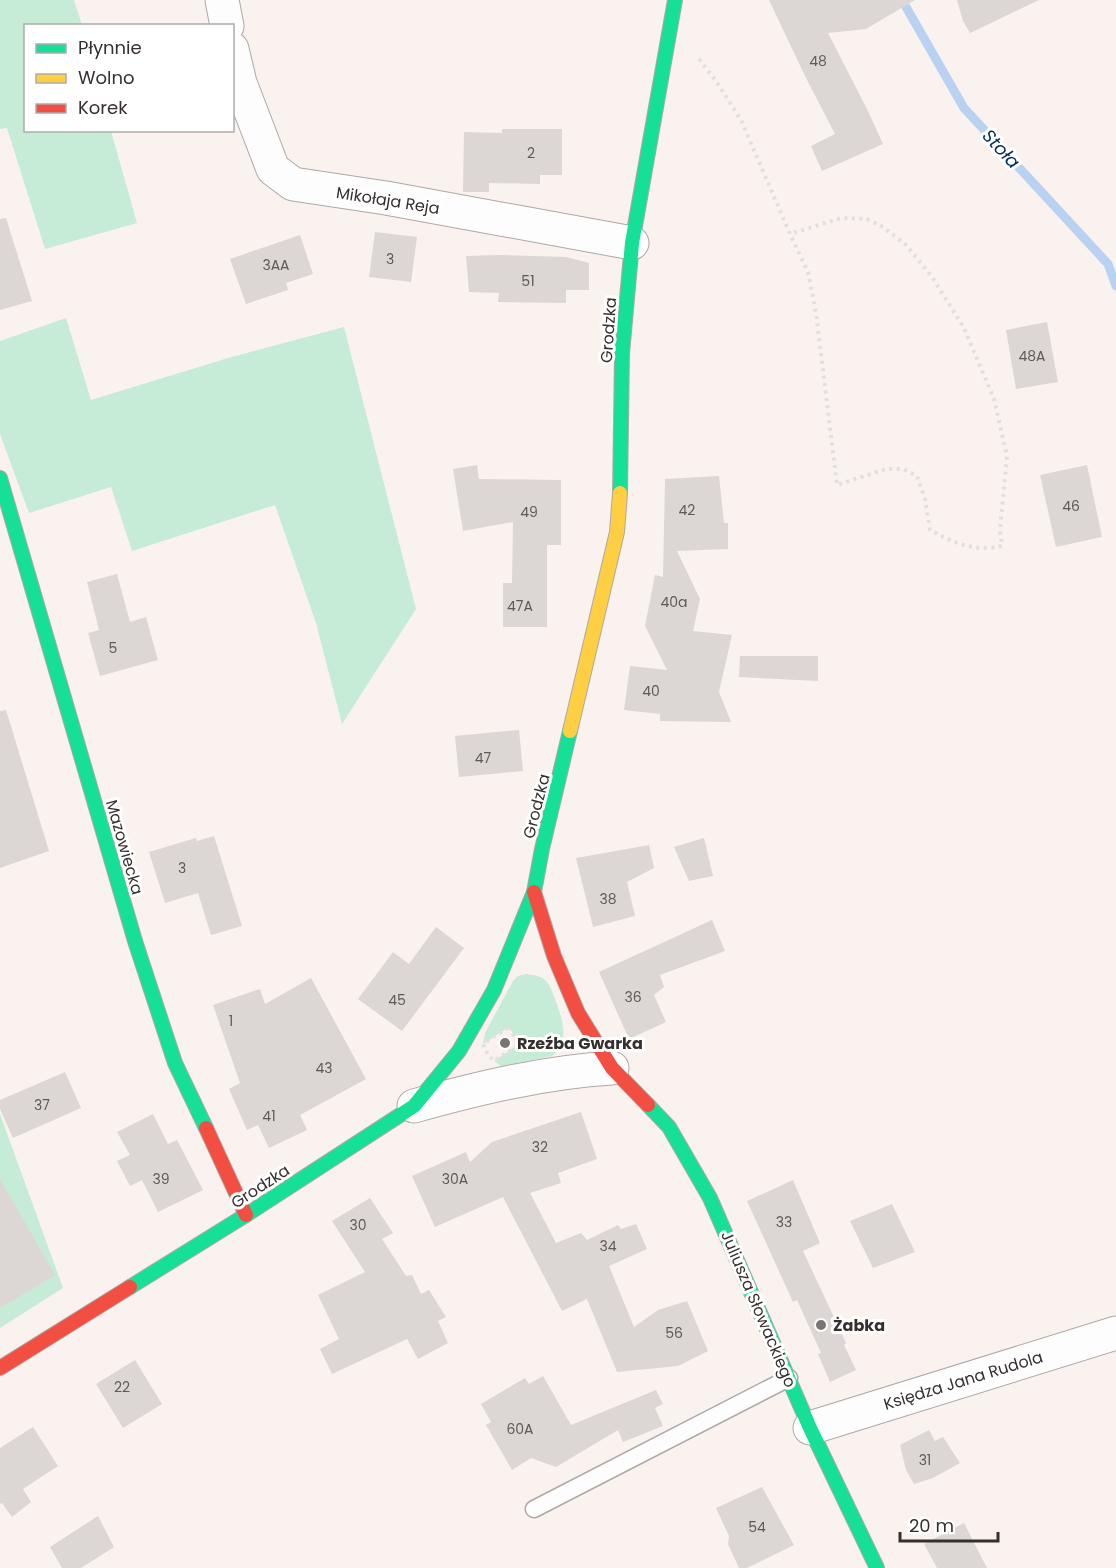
<svg xmlns="http://www.w3.org/2000/svg" width="1116" height="1568" font-family="Poppins,sans-serif">
<style>
.green{fill:#c6ebd7}
.lines{fill:none;stroke-linecap:round;stroke-linejoin:round}
.stream{stroke:#bad2f2;stroke-width:9}
.building{fill:#dcd6d4}
.lane-casing{stroke:#aea8a6;stroke-width:19}
.street-casing{stroke:#aea8a6;stroke-width:35}
.fast-casing{stroke:#aea8a6;stroke-width:16}
.slow-casing{stroke:#aea8a6;stroke-width:16}
.jam-casing{stroke:#aea8a6;stroke-width:16}
.path{stroke:#e2dfdf;stroke-width:4;stroke-dasharray:3 4.5;stroke-linecap:butt}
.lane{stroke:#fefdfd;stroke-width:16}
.street{stroke:#fefdfd;stroke-width:33}
.fast{stroke:#16e098;stroke-width:14}
.slow{stroke:#ffcf43;stroke-width:14}
.jam{stroke:#f24e42;stroke-width:14}
.poi-dot{fill:#7a7472;stroke:#fff;stroke-width:2}
.labels{text-anchor:middle;stroke-width:6;stroke-linejoin:round;paint-order:stroke}
.number-label{font-size:14px;fill:#5f5a58}
.street-label{font-size:16px;fill:#35302e;stroke:#fff}
.poi-label{font-size:16px;font-weight:bold;fill:#35302e;stroke:#fff;text-anchor:start}
.water-label{font-size:18px;font-style:italic;fill:#002c5b;stroke:#fff}
</style>
<rect width="100%" height="100%" fill="#faf2ef"/>
<path class="green" d="M0,0H74L82,25L26,26V130L111,131L137,223L45,249L7,128L0,129Z
M66,318L91,400L228,358L344,327L416,609L342,724L316,623L275,505L132,551L111,487L29,513L0,434V341Z
M526,974C534,975 542,976 547,982C551,987 553,994 555,999C562,1018 571,1042 552,1056L501,1066L494,1061L519,1044L509,1027L483,1044L485,1033L513,981L518,976Z
M0,1114L63,1288L0,1328Z"/>
<g class="lines">
<path class="stream" d="M902,0L964,108L1108,264L1116,286"/>
</g>
<path class="building" d="M769,0H915L866,29L828,33L868,111L883,144L822,171L811,146L835,134L805,76Z
M957,0H1039L970,33L963,21Z
M502,129H562V175H540V184L489,183V192H463L464,132L502,133Z
M6,218L32,301L0,310V219Z
M375,232L417,237L411,282L369,277Z
M300,235L313,274L286,283L288,290L246,304L230,259Z
M499,255L566,257L589,263V290H566V303L498,302L499,293L469,292L466,256Z
M1047,322L1058,382L1016,389L1006,330Z
M477,465L479,479L561,480V545H547V627H503V583H512L513,522L463,531L453,469Z
M1087,465L1102,537L1056,547L1040,475Z
M719,476L724,523H728V549L677,551L700,599L693,631L732,635L719,692L731,722L660,721V714L624,710L630,666L667,670L645,626L655,575L663,577L665,479Z
M117,574L130,622L146,617L158,660L100,676L88,633L99,630L87,582Z
M740,656H818V681L739,677Z
M6,710L49,851L0,868V711Z
M519,730L523,771L459,777L455,736Z
M214,836L242,926L211,935L198,893L165,903L149,852L196,838L197,841Z
M704,838L713,876L689,881L674,847Z
M649,845L654,868L627,882L635,916L593,927L576,858Z
M712,920L725,951L660,975L664,987L654,995L666,1022L629,1039L599,972Z
M436,927L464,948L402,1031L358,999L393,952L409,964Z
M311,978L366,1079L300,1115L307,1130L269,1148L258,1125L247,1130L229,1089L240,1083L213,1005L260,989L265,1004Z
M65,1072L81,1108L13,1138L0,1109V1100Z
M581,1112L597,1159L558,1173L561,1183L530,1193L556,1243L581,1233L587,1240L618,1225L621,1229L636,1224L647,1249L609,1266L634,1327L658,1310L687,1301L708,1351L678,1366L617,1372L587,1299L562,1311L503,1197L435,1227L412,1176L466,1152L470,1162L492,1142Z
M153,1114L168,1144L177,1140L203,1190L158,1212L142,1180L130,1186L117,1161L130,1155L117,1132Z
M0,1179L55,1275L0,1308Z
M793,1180L820,1243L803,1251L846,1343L844,1345L856,1370L830,1382L818,1354L821,1353L797,1300L793,1302L747,1201Z
M370,1198L393,1233L382,1239L406,1276L412,1275L421,1294L429,1290L446,1317L438,1321L448,1343L418,1359L407,1339L332,1374L320,1349L339,1339L318,1295L365,1272L332,1221Z
M892,1204L915,1252L873,1268L850,1221Z
M135,1360L162,1404L123,1428L96,1384Z
M543,1376L571,1425L656,1390L663,1404L655,1408L663,1426L623,1442L618,1430L556,1467L531,1458L512,1470L486,1425L491,1422L481,1404L525,1378L529,1384Z
M33,1427L58,1466L23,1489L31,1502L12,1517L2,1503L0,1504V1448Z
M929,1430L935,1441L943,1437L960,1463L933,1478L914,1484L906,1470L900,1445Z
M762,1487L794,1545L747,1568H739L728,1544L729,1536L716,1508Z
M98,1516L114,1547L81,1568H62L50,1547Z
M964,1523L987,1568H937L924,1544Z"/>
<g class="lines">
<g class="lane-casing">
<path id="lane" d="M534,1509L789,1378"/>
</g>
<g class="street-casing">
<path id="street" d="M222,0L227,26
M232,49L240,83L273,169L293,184L386,198L632,243
M414,1106C479,1088 545,1072 612,1068
M810,1428L1116,1333"/>
</g>
<g class="fast-casing">
<path id="fast" d="M0,478L135,941L175,1063L206,1128
M620,493L622,354L632,243L675,0
M648,1105L669,1127L710,1198L810,1428L877,1568
M130,1287L246,1215L414,1106L459,1051L494,990L534,892L542,849L570,731"/>
</g>
<g class="slow-casing">
<path id="slow" d="M570,731L617,532L620,493"/>
</g>
<g class="jam-casing">
<path id="jam" d="M534,892L554,956L578,1013L612,1068L648,1105
M206,1128L246,1215
M0,1368L130,1287"/>
</g>
<path class="path" d="M699,59L716,81L741,120L790,234L841,218L867,219L883,227L906,245L932,277L964,328L994,399L1007,456L1000,530L1002,546C974,552 954,543 930,530L925,499L917,476L903,469H886L837,485L816,313L808,272L790,234
M509,1027L519,1045L494,1061L488,1055L483,1044Z"/>
<use href="#lane" class="lane"/>
<use href="#street" class="street"/>
<use href="#fast" class="fast"/>
<use href="#slow" class="slow"/>
<use href="#jam" class="jam"/>
</g>
<g class="poi-dot">
<circle cx="505" cy="1043" r="6"/>
<circle cx="821" cy="1325" r="6"/>
</g>
<g class="labels">
<g class="number-label">
<text x="818" y="66">48</text>
<text x="531" y="158">2</text>
<text x="390" y="264">3</text>
<text x="276" y="270">3AA</text>
<text x="528" y="286">51</text>
<text x="1032" y="361">48A</text>
<text x="1071" y="511">46</text>
<text x="687" y="515">42</text>
<text x="529" y="517">49</text>
<text x="674" y="607">40a</text>
<text x="520" y="611">47A</text>
<text x="113" y="653">5</text>
<text x="651" y="696">40</text>
<text x="483" y="763">47</text>
<text x="182" y="873">3</text>
<text x="608" y="904">38</text>
<text x="633" y="1002">36</text>
<text x="397" y="1005">45</text>
<text x="231" y="1026">1</text>
<text x="324" y="1073">43</text>
<text x="42" y="1110">37</text>
<text x="269" y="1121">41</text>
<text x="540" y="1152">32</text>
<text x="161" y="1184">39</text>
<text x="455" y="1184">30A</text>
<text x="784" y="1227">33</text>
<text x="358" y="1230">30</text>
<text x="608" y="1251">34</text>
<text x="674" y="1338">56</text>
<text x="122" y="1392">22</text>
<text x="520" y="1434">60A</text>
<text x="925" y="1465">31</text>
<text x="757" y="1532">54</text>
</g>
<g class="street-label">
<text transform="translate(388 200) rotate(9)" y="6">Mikołaja Reja</text>
<text transform="translate(608 330) rotate(-86)" y="6">Grodzka</text>
<text transform="translate(536 806) rotate(-76)" y="6">Grodzka</text>
<text transform="translate(125 847) rotate(74)" y="6">Mazowiecka</text>
<text transform="translate(260 1186) rotate(-33)" y="6">Grodzka</text>
<text transform="translate(759 1309) rotate(67)" y="6">Juliusza Słowackiego</text>
<text transform="translate(963 1380) rotate(-17)" y="6">Księdza Jana Rudola</text>
</g>
<g class="poi-label">
<text x="517" y="1049">Rzeźba Gwarka</text>
<text x="833" y="1331">Żabka</text>
</g>
<g class="water-label">
<text transform="translate(1001 149) rotate(47)" y="6">Stoła</text>
</g>
</g>
<rect x="24" y="24" width="210" height="108" fill="#ffffff" stroke="#aeacab" stroke-width="1.5"/>
<rect x="36" y="44" width="30" height="9" fill="#16e098" stroke="#aeacab" stroke-width="1.5"/>
<text x="78" y="54" font-size="18" fill="#35302e">Płynnie</text>
<rect x="36" y="74" width="30" height="9" fill="#ffcf43" stroke="#aeacab" stroke-width="1.5"/>
<text x="78" y="84" font-size="18" fill="#35302e">Wolno</text>
<rect x="36" y="104" width="30" height="9" fill="#f24e42" stroke="#aeacab" stroke-width="1.5"/>
<text x="78" y="114" font-size="18" fill="#35302e">Korek</text>
<path d="M900 1532v9h98v-9" fill="none" stroke="#35302e" stroke-width="3"/>
<text x="909" y="1532" font-size="18" fill="#35302e" stroke="#ffffff" stroke-width="4.5" paint-order="stroke">20 m</text>
</svg>
